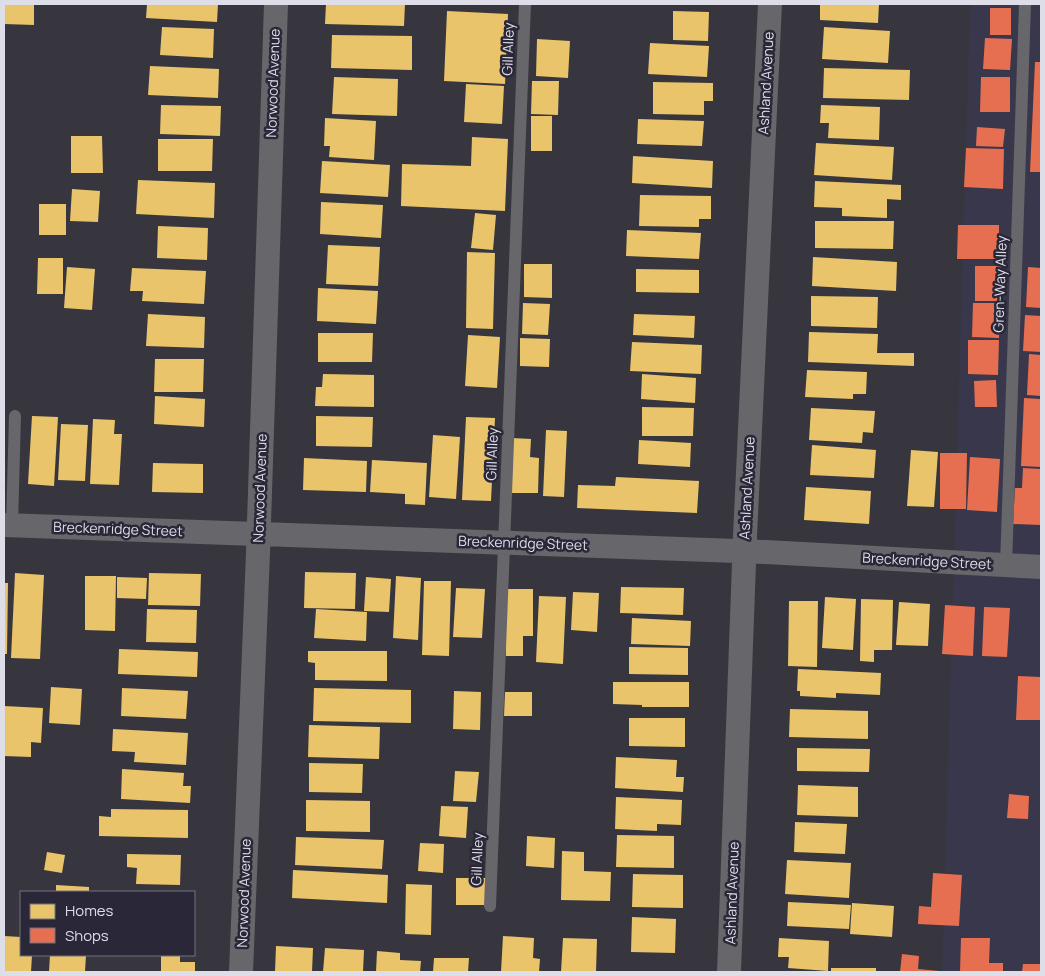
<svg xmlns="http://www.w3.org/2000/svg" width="1045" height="976" font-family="Manrope,sans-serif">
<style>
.built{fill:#39374b}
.homes{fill:#e9c46a}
.shops{fill:#e76f51}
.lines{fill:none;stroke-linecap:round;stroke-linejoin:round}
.lane{stroke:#67666a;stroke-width:12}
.street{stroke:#67666a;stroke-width:24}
.labels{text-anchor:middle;stroke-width:5;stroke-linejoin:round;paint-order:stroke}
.street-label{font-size:14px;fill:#dedee8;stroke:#2a2838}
</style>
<rect width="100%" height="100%" fill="#37363e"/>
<path class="built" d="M970,4H1041V972H942Z"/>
<path class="homes" d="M4,4H34V25L4,24Z
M147,4H218L217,22L146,18Z
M326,4H405L404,26L325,24Z
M820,4H879L878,23L820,20Z
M447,11L508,14L505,84L444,81Z
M673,11L709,12L708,41L673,40Z
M162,27L214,29L213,58L160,55Z
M824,27L890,31L888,63L822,59Z
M332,35L412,36V70L331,68Z
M537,39L570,41L568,78L536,76Z
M650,43L709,46L707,77L648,74Z
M150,66L219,69L218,98L148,95Z
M824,68L910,70L909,100L823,98Z
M334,77L398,79L397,116L332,114Z
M532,81H559L558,115L531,114Z
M653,82L713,83V101H704V115L653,114Z
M466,84L504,86L502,124L464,122Z
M161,105L221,106L220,136L160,134Z
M821,105L880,107L879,140L828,138L829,123H820Z
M531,116H552V151H531Z
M325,118L376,121L374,160L329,157L330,146H324Z
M638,119L704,121L702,146L637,144Z
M71,136H102L103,173H71Z
M472,137L508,139L505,211L401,206L402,164L471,166Z
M158,139H213L212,171H158Z
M816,143L894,147L892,180L814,175Z
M633,156L713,161L712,188L632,183Z
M322,161L390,165L388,197L320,193Z
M138,180L215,183L214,218L136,214Z
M815,181L901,185V200L887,199V218L842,216V208L814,207Z
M72,189L100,191L98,222L70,221Z
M640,195L711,196V219H699V227L639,226Z
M321,202L383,205L381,238L320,234Z
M39,204H66V235H39Z
M475,213L496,215L493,250L471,248Z
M815,221H894L893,249L815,248Z
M158,226L208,228L207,260L157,258Z
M627,230L701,233L699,259L626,256Z
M328,245L380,247L378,286L326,284Z
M467,252L495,253L493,329L466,328Z
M813,257L897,262L896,291L812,286Z
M38,258H63V294H37Z
M524,264H552V298L524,297Z
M67,267L95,269L92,310L64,308Z
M132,268L206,271L204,304L142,301L143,291H130Z
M636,269L699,270V293L636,292Z
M318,288L378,291L376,324L317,321Z
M811,296L878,297L877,328L811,326Z
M523,303L550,304L548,335L522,334Z
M148,314L205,317L204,348L146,346Z
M634,314L695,316L694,338L633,335Z
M809,332L878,334L877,353H914V366L808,362Z
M318,333H373L372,362H318Z
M468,335L500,337L497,388L465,386Z
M520,338L550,339L549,367L520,366Z
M632,342L702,345L701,374L630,371Z
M155,359H204L203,392H154Z
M807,370L867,372L866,394H853V399L805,397Z
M323,374L374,375V407L315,406L316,387H322Z
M642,374L696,378L695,403L641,399Z
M155,396L205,399L204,427L154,424Z
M642,407L694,408L693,436H642Z
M811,408L875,411L873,433L863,432L862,443L809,440Z
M32,416L58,417L54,486L28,484Z
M316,416L373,417L372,447L316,446Z
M466,417L495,418L491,501L462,500Z
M93,419L115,420L114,434H122L119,485L90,484Z
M61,424L88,425L85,481L58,480Z
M546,430L567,431L564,497L543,496Z
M433,435L460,437L456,499L429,497Z
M512,438L531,439L530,457L539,458L538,493H511Z
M639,440L691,443L690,467L638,464Z
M812,445L876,450L874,478L810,475Z
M911,450L938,452L934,507L907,506Z
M304,458L367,461L366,492L303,490Z
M372,460L427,463L425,505L405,504V494L370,492Z
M153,463L203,464V493L152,492Z
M616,477L699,481L697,513L577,508L578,485L615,486Z
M806,487L871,491L869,524L804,520Z
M305,572L356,573L355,609L304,608Z
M15,573L44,575L40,659L11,658Z
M149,573L201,574L200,606L148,605Z
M85,576H116L115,631L85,630Z
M396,576L421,578L418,640L393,638Z
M117,577L147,578L146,599L117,598Z
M366,577L391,579L389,612L364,611Z
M424,581H451L449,656L422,655Z
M4,583H8L7,654H4Z
M621,587L684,588L683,615L620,613Z
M456,588L485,589L482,638L453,637Z
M506,589H533V636H523V656H506Z
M573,592L599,593L597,632L571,630Z
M539,596L566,597L563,664L536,662Z
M825,597L856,599L853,650L822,648Z
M861,599L893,600L892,650H874V662L860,661Z
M789,601H818L817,667L788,666Z
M899,602L930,604L928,646L896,645Z
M147,609L197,610L196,643L146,642Z
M316,609L367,612L366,641L314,638Z
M632,618L691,621L690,646L631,644Z
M629,647L688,648V675L629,674Z
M119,649L198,652L197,677L118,674Z
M308,651H387V681L315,680V663L308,662Z
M798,669L881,673L880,695L836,693V698L800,696V691H797Z
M613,682H689V707H642V705L613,704Z
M51,687L82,689L80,725L49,723Z
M122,688L188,691L186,719L121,716Z
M314,688L411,690V723L313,721Z
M454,691L481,692L480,730L453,729Z
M505,692H532V716H504Z
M4,706L43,708L41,743L31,742V757L4,756Z
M790,709L868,711V739L789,737Z
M629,718H685V747L629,746Z
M309,725L380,727L379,759L308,757Z
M113,729L188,733L186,765L134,762L135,752L112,751Z
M797,748L870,749L869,772L797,771Z
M616,757L677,760L676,777H684L683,792L615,788Z
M309,763L363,764L362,793L309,792Z
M122,769L184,773L183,786H191L190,803L121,799Z
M455,771L479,772L476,802L453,801Z
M798,785L858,787V817L797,815Z
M616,797L682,800L681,825L657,824V831L615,829Z
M306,800L370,801V832L306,831Z
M441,806L468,807L466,838L439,836Z
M111,809L188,810V838L99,836V816L111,817Z
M795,822L847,824L845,854L794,852Z
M617,835L674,836V868L616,867Z
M527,836L555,838L554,868L526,866Z
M296,837L384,840L382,869L295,865Z
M420,843L444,844L443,873L418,871Z
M562,851L584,852V871L611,872L610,901L561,900Z
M47,852L65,855L62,873L44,870Z
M127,854L181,855L180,885L136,884L137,868L127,867Z
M787,860L851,863L849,898L785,894Z
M293,870L388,875L387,903L292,898Z
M633,874L683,875V908L632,907Z
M456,878H486V905H456Z
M406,884L432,885L431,935L405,934Z
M56,885L89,887V892H56Z
M788,902L851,905L849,929L787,926Z
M852,903L894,906L892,937L850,934Z
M632,917L676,919L675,953L631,952Z
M4,936L21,937V955H32L31,972H4Z
M503,936L534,938L533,958L540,959L539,972H501Z
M563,938L597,939L596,972H561Z
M779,938L829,941L828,971L788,968L789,957H778Z
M276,946L313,948L312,972H275Z
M325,948L364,950L363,972H323Z
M377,951L400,953V960L421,961L420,972H376Z
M50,955H86L85,972H49Z
M161,955H180V962H195V972H161Z
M434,958H469L468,972H433Z
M831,968H876V972H831Z"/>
<path class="shops" d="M990,8H1011V35H990Z
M985,38L1012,39L1010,70L983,69Z
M1035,62H1041V172H1030Z
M981,77H1010V112H980Z
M977,127L1005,129L1003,147L976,146Z
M966,148L1004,149L1003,189L964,187Z
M958,225H999V259H957Z
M975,266H1001V301H975Z
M1028,267L1041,268V308L1026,307Z
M973,303H1000L999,338L972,337Z
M1025,315L1041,316V352L1023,351Z
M968,340H999L998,375L968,374Z
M1029,354L1041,355V396L1027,395Z
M996,380L997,407H975L974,381Z
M1024,398L1041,399V467L1021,466Z
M940,453H967L966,509H940Z
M970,457L1000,459L997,512L967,510Z
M1023,468L1041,469V525L1013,524L1015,488H1022Z
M945,605L975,607L973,656L942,654Z
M984,607L1010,608L1007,657L982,656Z
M1018,676L1041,677V720H1016Z
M1009,794L1029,796L1028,819L1007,818Z
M933,873L962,875L959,926L918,924L919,906L931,907Z
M961,938H990L989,963H1003V972H960Z
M902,954L919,956L918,969L939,971V972H900Z
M1023,964H1041V972H1022Z"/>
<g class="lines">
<path class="lane" d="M12,525L15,416
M1006,566L1025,4
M490,906L525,4"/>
<path class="street" d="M4,525L766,552L1041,567
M241,972L258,553L276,4
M729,972L745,536L770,4"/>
</g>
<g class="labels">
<g class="street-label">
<text transform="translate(508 49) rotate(-88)" y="5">Gill Alley</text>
<text transform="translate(273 83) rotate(-88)" y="5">Norwood Avenue</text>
<text transform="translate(766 83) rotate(-87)" y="5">Ashland Avenue</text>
<text transform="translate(1000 284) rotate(-88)" y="5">Gren-Way Alley</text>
<text transform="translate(492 454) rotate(-88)" y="5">Gill Alley</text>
<text transform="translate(260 488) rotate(-88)" y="5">Norwood Avenue</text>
<text transform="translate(747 488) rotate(-87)" y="5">Ashland Avenue</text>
<text transform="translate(118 529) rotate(2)" y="5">Breckenridge Street</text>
<text transform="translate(523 543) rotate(2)" y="5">Breckenridge Street</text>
<text transform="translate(927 561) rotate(3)" y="5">Breckenridge Street</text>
<text transform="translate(477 859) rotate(-88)" y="5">Gill Alley</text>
<text transform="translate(244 893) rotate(-88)" y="5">Norwood Avenue</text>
<text transform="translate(732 893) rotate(-88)" y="5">Ashland Avenue</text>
</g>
</g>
<rect width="1045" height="976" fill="none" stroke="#dedee8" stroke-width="10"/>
<rect x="20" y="891" width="175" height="65" fill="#2a2838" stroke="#72717e"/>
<rect x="30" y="904" width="25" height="15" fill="#e9c46a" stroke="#72717e"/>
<text x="65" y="916" font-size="15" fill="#dedee8">Homes</text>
<rect x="30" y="928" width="25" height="15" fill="#e76f51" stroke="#72717e"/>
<text x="65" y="941" font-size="15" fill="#dedee8">Shops</text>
</svg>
